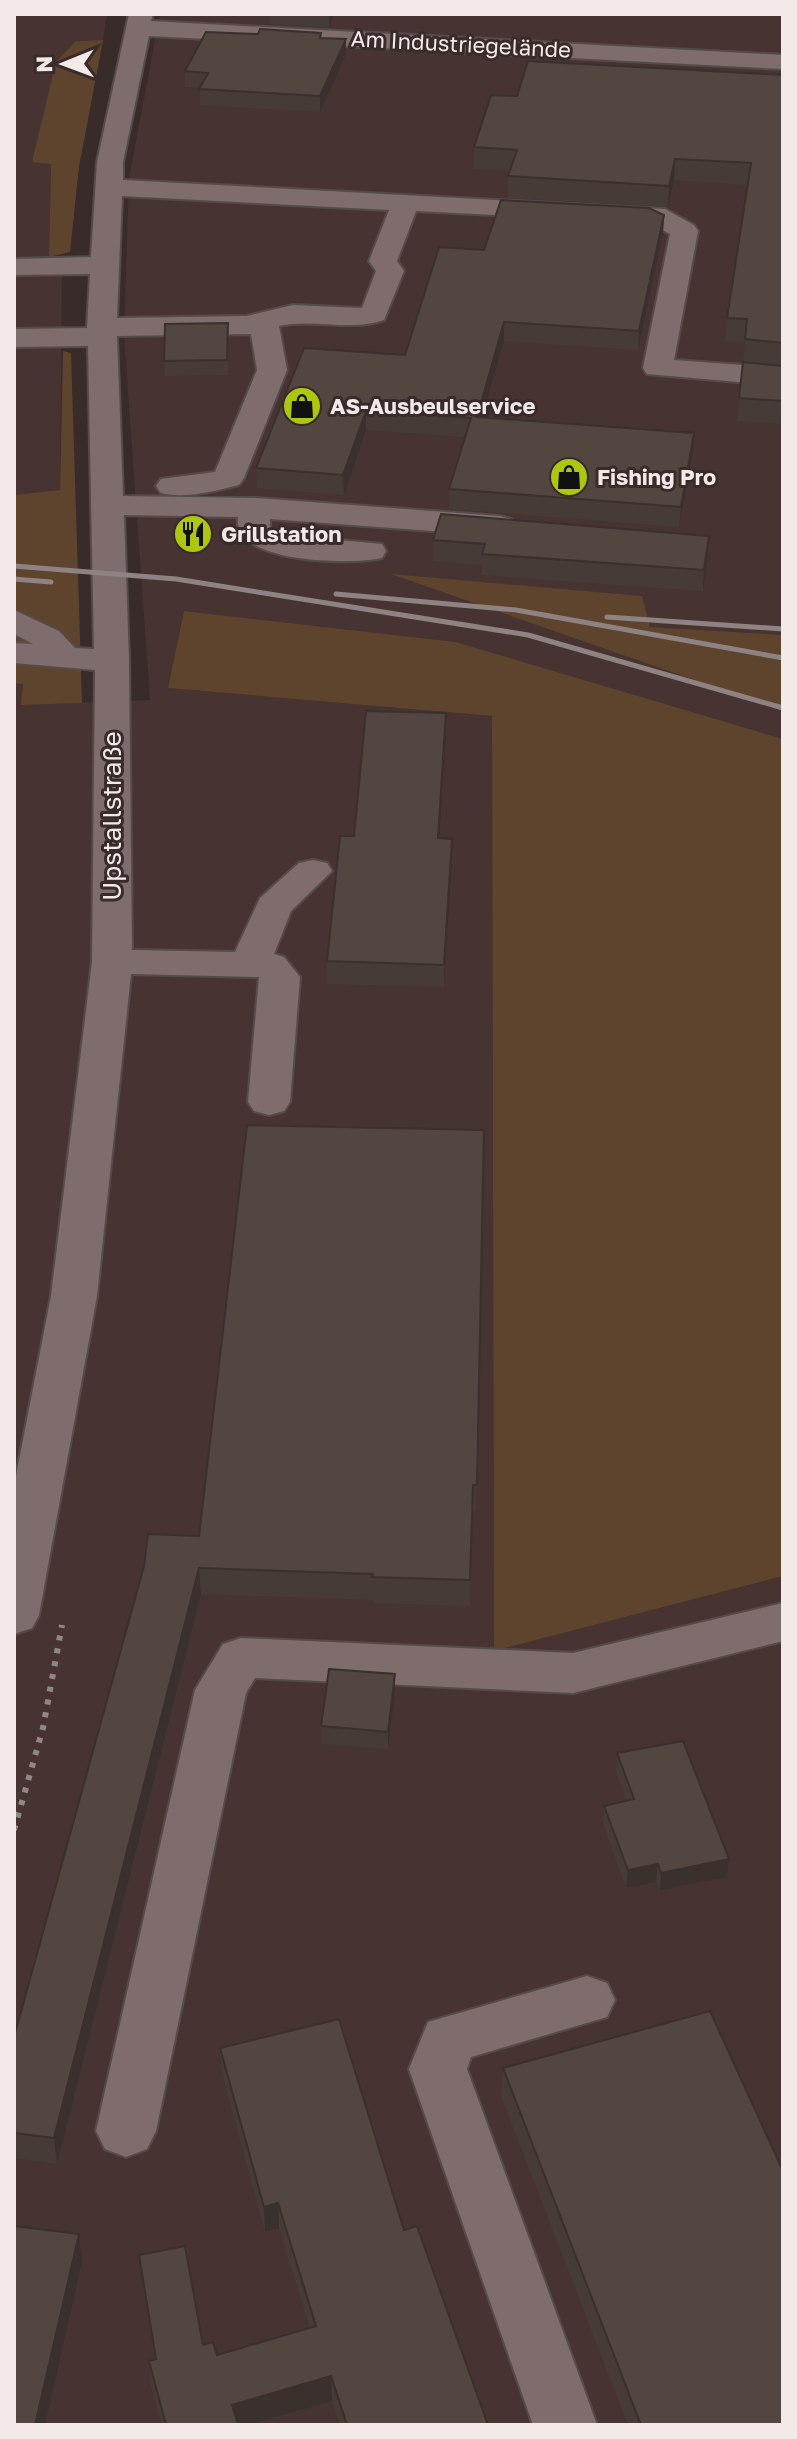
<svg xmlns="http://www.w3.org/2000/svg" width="797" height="2439" font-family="'Golos Text',sans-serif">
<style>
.built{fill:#473432}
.green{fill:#5e442d}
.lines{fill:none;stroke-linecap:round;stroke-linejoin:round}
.minor-casing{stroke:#564b4a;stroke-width:4}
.path{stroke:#928786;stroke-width:6;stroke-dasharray:5 8;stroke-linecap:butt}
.minor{fill:#7e6d6c;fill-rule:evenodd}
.rail{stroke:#8e8382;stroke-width:5}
.wall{fill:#473b37}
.shaded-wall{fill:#3a302d}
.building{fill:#534540;stroke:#3a302d;stroke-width:2}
.labels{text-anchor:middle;stroke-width:6;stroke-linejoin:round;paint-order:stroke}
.far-street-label{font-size:22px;fill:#f2e9e8;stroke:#382b2a}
.far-poi-label{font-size:22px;font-weight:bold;fill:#f2e9e8;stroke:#382b2a;text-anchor:start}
.street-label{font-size:26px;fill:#f2e9e8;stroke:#382b2a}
</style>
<rect width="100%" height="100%" fill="#382b2a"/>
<path class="built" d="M14,14H107L103,40L76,41L32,162L51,163L49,256H62L60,490L14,495Z
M160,14H783V635L650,627L641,596L395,575L783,711V739L456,642L184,611L168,688L492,716L494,1651L783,1576V2425H14V683H23L22,705L150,700L124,334L129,178Z"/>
<path class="green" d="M103,40L79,167L70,252L49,257L51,164L32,162L56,62L76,41Z
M63,351L71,353L82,703L21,705L23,684L14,683V495L60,490Z
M391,574L642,596L650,627L783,635V711Z
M184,611L456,642L783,739V1576L494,1651L492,716L168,688Z"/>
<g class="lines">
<g class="minor-casing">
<path id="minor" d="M129,14H153L151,21L783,55V69L149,36L123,162V180L665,209L694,225L698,231L674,360L783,368V386L647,374L643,368L670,234L649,223L416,211L397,261L404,271L384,320C350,332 314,318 279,326L287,370L244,478L239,485C214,491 187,499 161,493L156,486L161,479L215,472L257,370L251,334L117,336L123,496L257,498L500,516L511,519L516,526L511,533L500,536L270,519V528L283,535L382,544L386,551L382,558C352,565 231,564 238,517L124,515L129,661L132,950L235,952L260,898L299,863L313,860L327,863L332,871L291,911L274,954L284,957L300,977L290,1102L284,1111L269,1115L254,1111L248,1102L259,977L131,974L97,1296L39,1615L32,1628L14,1634V1486L51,1296L92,962L95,670L14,663V643L33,644L14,634V610L59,631L75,648L94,649L88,346L14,347V329L87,328L90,274L14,275V259L91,257L97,162ZM122,196L389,210L369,261L376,271L362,308L293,305L247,316L117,318Z
M783,1603V1641L573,1693L255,1678L246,1693L156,2131L147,2149L126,2157L105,2149L96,2131L195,1690L223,1644L241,1638L573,1653Z
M587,1976L607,1983L615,2000L607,2017L471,2057L467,2069L597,2425H533L409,2069L428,2022Z"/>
</g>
<path class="path" d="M14,1830L43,1728L62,1625"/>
<use href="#minor" class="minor"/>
<path class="rail" d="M14,566L176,579L528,635L783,708
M14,579L51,582
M336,594L516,610L783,658
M607,617L783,629"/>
</g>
<path class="wall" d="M270,14H334L329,28L270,24Z
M321,38L346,39V54L320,112L200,105V88L185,87V71Z
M783,75V366L743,362L745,342L725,341L727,318L747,185L674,180L668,207L508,198V176L510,171L474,169V147L517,96Z
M664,215L663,233L638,350L504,341L482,417L694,433L693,452L679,527L449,509V489L465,437L366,430L344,495L257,488L256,468L405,355L484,250Z
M228,337V375L165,376L164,361Z
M743,362L783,366V424L737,421Z
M433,540L708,557L703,591L482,575V565L433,561Z
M446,734L440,838L452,839L444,987L327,984V961L354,836Z
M484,1130L476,1511H472L470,1606L373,1603V1600L201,1594L57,2164L14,2158V2037L199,1536Z
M395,1692L388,1749L321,1744V1726Z
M617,1753L727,1877L660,1890L656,1882L626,1888L603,1823L604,1806L627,1801L616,1771Z
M220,2048L404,2230L488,2425H340L332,2401L249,2425H162L151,2386L149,2361L155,2360L142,2280L139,2255L203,2345L217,2355L310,2328L279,2228L265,2232L222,2073Z
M503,2068L783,2425H628L501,2096Z"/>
<path class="shaded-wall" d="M329,14H334L329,28Z
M346,39V54L320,112V96Z
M675,159L674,180L668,207L669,186Z
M664,215L663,233L638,350L639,331Z
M504,322V341L476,437L477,417Z
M366,411V430L344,495L343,475Z
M694,433L693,452L679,527L681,507Z
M709,536L708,557L703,591L704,570Z
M446,713V734L438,861V838Z
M452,839V861L444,987V965Z
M199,1568L201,1594L57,2164L54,2138Z
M395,1674V1692L388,1749V1732Z
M729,1859L727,1877L660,1890L661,1873Z
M658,1864L656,1882L626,1888L628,1870Z
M278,2203L279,2228L265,2232L264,2207Z
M79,2234L82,2262L45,2425H35Z
M331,2376L332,2401L249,2425H233L232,2405Z"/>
<path class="building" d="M260,29L321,33L320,38L346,39L320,96L199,89L208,73L185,71L206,32L258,34Z
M528,61L783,75V343L745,339L747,319L727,318L751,163L675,159L669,186L508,176L517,150L474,147L491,95L517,96Z
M501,200L649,208L664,215L639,331L504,322L477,417L694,433L681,507L449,489L471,418L366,411L343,475L256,468L304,348L405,355L439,247L484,250Z
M228,323L227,360L164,361L165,324Z
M743,362L783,366V401L739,398Z
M441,514L709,536L704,570L482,554L485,544L433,540Z
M366,711L446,713L438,838L452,839L444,965L327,961L340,836H354Z
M247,1125L484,1130L477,1485H473L470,1580L372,1577L373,1574L199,1568L54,2138L14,2133V2037L144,1566L148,1534L199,1536Z
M329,1669L395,1674L388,1732L321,1726Z
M683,1741L729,1859L661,1873L658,1864L628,1870L604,1806L634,1799L617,1753Z
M710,2011L783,2171V2425H641L503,2068Z
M339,2019L404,2230L417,2226L488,2425H347L331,2376L232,2405L238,2425H166L149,2361L156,2359L139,2255L185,2246L203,2345L213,2342L217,2355L316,2326L278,2203L264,2207L220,2048Z
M14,2226L79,2234L35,2425H14Z"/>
<defs>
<g id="shop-disc" transform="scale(2)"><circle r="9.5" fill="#adc60f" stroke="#382b2a"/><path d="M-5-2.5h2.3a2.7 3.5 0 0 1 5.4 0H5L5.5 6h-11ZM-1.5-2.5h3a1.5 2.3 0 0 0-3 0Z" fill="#111"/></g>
<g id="restaurant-disc" transform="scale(2)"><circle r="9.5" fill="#adc60f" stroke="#382b2a"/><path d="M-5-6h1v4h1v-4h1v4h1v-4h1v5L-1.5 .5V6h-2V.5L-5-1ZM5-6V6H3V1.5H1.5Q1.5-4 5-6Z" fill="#111"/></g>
</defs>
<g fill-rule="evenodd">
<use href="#shop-disc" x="302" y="406"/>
<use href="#shop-disc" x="569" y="477"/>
<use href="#restaurant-disc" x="193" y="534"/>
</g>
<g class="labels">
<g class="far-street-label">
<text transform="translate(461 44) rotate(3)" y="8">Am Industriegelände</text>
</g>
<g class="far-poi-label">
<text x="330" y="414">AS-Ausbeulservice</text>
<text x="597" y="485">Fishing Pro</text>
<text x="221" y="542">Grillstation</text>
</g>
<g class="street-label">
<text transform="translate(112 816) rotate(-90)" y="9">Upstallstraße</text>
</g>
</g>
<rect width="797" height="2439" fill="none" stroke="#f2e9e8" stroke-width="32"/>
<g transform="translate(64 64) rotate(269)" stroke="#382b2a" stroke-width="6" paint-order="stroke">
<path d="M0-6L14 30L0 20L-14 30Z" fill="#f2e9e8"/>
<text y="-12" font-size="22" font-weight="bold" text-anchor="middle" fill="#f2e9e8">N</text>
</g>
</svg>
